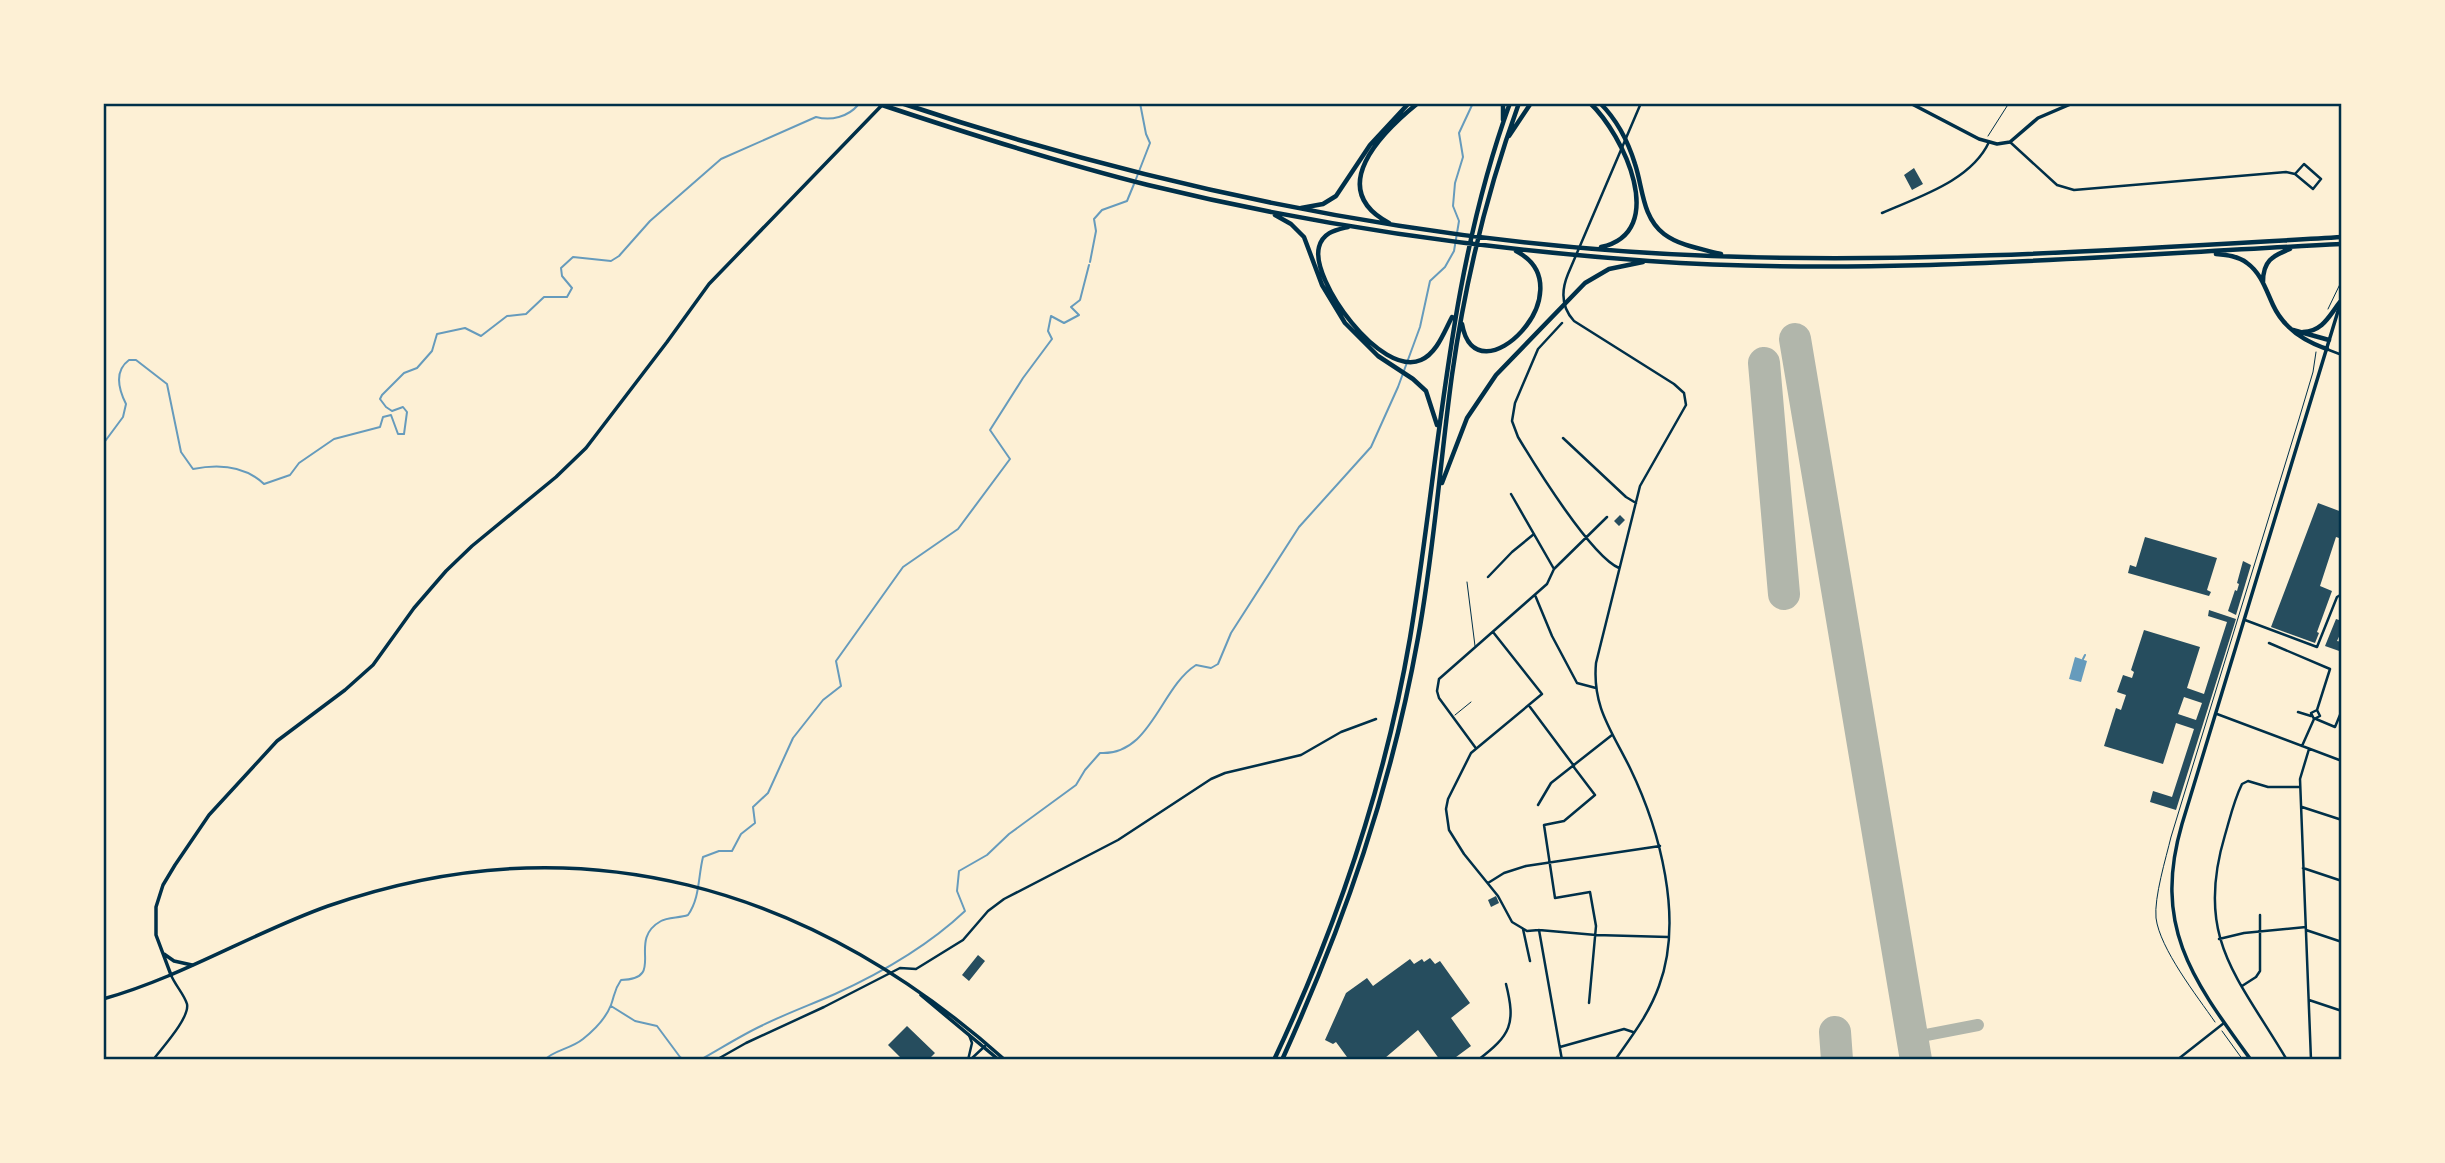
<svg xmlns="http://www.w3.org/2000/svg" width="2445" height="1163" font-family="Commissioner,sans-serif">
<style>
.water{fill:#669bbc}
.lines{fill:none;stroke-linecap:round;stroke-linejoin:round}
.stream{stroke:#669bbc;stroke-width:2}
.taxiway{stroke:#b1b6ab;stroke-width:12}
.runway{stroke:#b1b6ab;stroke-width:32}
.building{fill:#264d5e;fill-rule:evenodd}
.path{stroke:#003049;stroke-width:1}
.service{stroke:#003049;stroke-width:1}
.minor{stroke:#003049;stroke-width:2.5}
.tertiary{stroke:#003049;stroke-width:3.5}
.secondary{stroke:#003049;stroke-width:3.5}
.motorway{stroke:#003049;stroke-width:4.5}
.neatline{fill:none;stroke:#003049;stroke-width:2.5}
</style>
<rect width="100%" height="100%" fill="#fdf0d5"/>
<path class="water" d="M2075,657L2087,661L2081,682L2069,679Z"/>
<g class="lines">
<path class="stream" d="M1136,179L1150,143L1146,134L1140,103
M1090,262L1096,231L1094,219L1102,210L1127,201L1134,184
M103,444L123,417L126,404C119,390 114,371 129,360H136L167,384L181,452L193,469C218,464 245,466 264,484L290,475L299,463L334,439L380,427L383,417L391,415L398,434H404L407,412L403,407L392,411L386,407L380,399L382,395L404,373L417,368L432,351L437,334L465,328L481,336L507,316L526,314L544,297H567L572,288L562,276L561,268L573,257L611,261L619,256L650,221L721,159L816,117C831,121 848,117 858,105
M2083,659L2085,655
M611,1006L635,1021L657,1026L680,1057L685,1060
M545,1060C551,1051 571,1049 583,1039C593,1031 606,1018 611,1005C615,994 614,990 621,980C668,979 625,941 661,921C667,917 680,918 688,915C700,898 698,877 703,857L719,851H732L741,834L755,823L753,807L768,793L793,738L823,700L841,686L836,661L903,567L958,529L1010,459L990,430L1023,378L1052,339L1048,331L1051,316L1064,323L1079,315L1071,307L1080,300L1089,265
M700,1060C720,1049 740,1036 761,1026C785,1014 810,1005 835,994C881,973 928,946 965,911L957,891L959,871L987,855L1009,834L1076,785L1085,770L1100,753C1151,756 1160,688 1196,665L1211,668L1218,664L1231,633L1299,527L1371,447L1398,387L1420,327L1430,281L1445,267L1454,251L1459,221L1453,206L1455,183L1463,157L1459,133L1473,103"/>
<path class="taxiway" d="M1910,1025L1914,1033L1921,1036L1915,1041L1914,1051
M1921,1036L1978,1025"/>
<path class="runway" d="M1795,339L1916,1060
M1764,363L1784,594
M1835,1032L1837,1060"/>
</g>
<path class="building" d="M1914,168L1923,184L1912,190L1904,175Z
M2318,503L2342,512V530L2339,538L2336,537L2320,586L2332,591L2317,632L2319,633L2315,643L2271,627Z
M1620,515L1625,520L1619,526L1614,521Z
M2145,537L2217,558L2207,590L2211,592L2209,596L2128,573L2130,565L2136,567Z
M2243,561L2251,565L2236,615L2228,611L2235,590L2237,591L2239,584L2237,583Z
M2209,610L2236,619L2176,810L2150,802L2153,791L2172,797L2194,729L2176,723L2163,764L2104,746L2116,708L2121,710L2126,695L2117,692L2123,675L2132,678L2134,672L2131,670L2144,630L2200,647L2187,688L2204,694L2227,622L2208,616ZM2184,697L2202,703L2196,720L2178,714Z
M2336,619L2342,621V630L2337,641L2342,642V652L2325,646Z
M1496,896L1499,903L1491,907L1488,900Z
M978,955L985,961L969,981L962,975Z
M1430,958L1435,964L1440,961L1470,1003L1451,1018L1471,1046L1452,1060H1440L1418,1030L1385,1058L1344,1060L1347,1057L1336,1042L1333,1044L1325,1040L1346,993L1367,978L1373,986L1410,959L1414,964L1422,959L1424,962Z
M907,1026L935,1053L928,1060H903L888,1045Z"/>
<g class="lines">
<path class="path" d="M1988,136L2009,103
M2328,309L2342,280
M2215,1022C2197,996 2160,949 2156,918C2154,897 2166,858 2171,837L2299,419L2313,372L2316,352
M2222,1031L2243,1060"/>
<path class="service" d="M1467,582L1475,646
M1455,715L1471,702"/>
<path class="minor" d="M2010,142L2057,185L2074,190L2286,172L2295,174L2313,189L2321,179L2304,164L2295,174
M1882,213C1918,197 1971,181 1989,142
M1562,323L1538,349L1515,403L1512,421L1518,437C1536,467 1591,556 1619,568
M2329,350L2342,355
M1563,438L1626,497L1636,503
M1511,494L1554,569
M1488,577L1512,552L1534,534
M1535,595L1552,636L1577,683L1596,688
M2245,620L2317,647L2337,597L2342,594
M1493,632L1542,694L1471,753L1448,799L1446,809L1449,830L1464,854L1498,896L1512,922L1527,931L1539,930L1596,935L1668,937
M2269,643L2330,669L2317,710
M1530,707L1574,766
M2298,712L2311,716
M2217,714L2342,761
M2316,719L2335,727L2342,710
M2302,746L2314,719L2311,713L2317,710L2320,716L2314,719
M1475,747L1439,698L1437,691L1439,679L1547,584L1554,569L1607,517
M2309,749L2300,779L2311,1060
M1573,766L1595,795L1564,821L1544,825L1555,898L1590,892L1596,926L1589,1003
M1538,805L1551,783L1612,735
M2302,807L2342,820
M2303,868L2342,881
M1488,883L1504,873L1526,866L1660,846
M1523,929L1530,961
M1539,930L1562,1060
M2306,930L2342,942
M2219,939L2244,933L2306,927
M2242,986L2256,977L2260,971V915
M2309,1000L2342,1011
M1560,1047L1624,1029L1633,1032
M153,1060C161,1049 190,1018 187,1004C184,994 175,985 171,975
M716,1060L746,1043L824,1007L900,968L916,969L963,940L988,911L1004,899L1118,840L1211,779L1225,773L1301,755L1341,732L1376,719
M968,1060L972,1043L969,1035
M970,1060L985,1046
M1478,1060C1511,1035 1516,1024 1506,984
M1615,1060C1632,1036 1649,1014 1659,986C1684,919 1660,830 1630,768C1612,731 1592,707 1596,663L1640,486L1686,405L1684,393L1674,384L1574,321C1561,307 1561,291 1568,274L1641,103
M2177,1060L2224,1023
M2287,1060C2238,977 2194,938 2225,835C2230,818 2234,800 2242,784L2248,781L2268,787H2300
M2339,1060L2342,1057"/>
<path class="tertiary" d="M1910,103L1979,139L1997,144L2010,142L2038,118L2073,103
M164,954L174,961L192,965
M171,975L156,935V907L163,885L175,865L209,815L277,741L345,690L373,665L414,608L446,571L472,546L556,477L586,448L667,342L709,284L884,103"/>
<path class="secondary" d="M921,995L999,1060
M103,999C182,977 252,933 328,906C580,818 811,887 1005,1060
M2251,1060C2193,980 2152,927 2182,824L2342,298"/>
<path class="motorway" d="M876,103C966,133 1056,162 1148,185C1312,225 1480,249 1649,261C1880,277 2111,255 2342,244
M901,103C1165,191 1433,246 1712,256C1922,264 2132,249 2342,237
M1590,103C1623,134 1670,232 1601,247
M1600,103C1617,120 1628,141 1635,164C1643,188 1642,217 1664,234C1680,246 1702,249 1721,254
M1503,120V103
M1509,136L1531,103
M1301,208L1323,204L1336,196L1370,145L1409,103
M1275,215L1291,224L1304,237L1322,285L1345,323L1378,356L1413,379L1426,391L1437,425
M1389,223C1325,189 1381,133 1418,103
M1348,227C1336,230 1323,232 1319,247C1310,280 1381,378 1421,360C1437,353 1444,332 1452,317
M2216,254C2227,255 2238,256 2247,263C2261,273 2266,290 2273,305C2283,327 2304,341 2327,349
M2263,282C2263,261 2272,256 2290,249
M1462,324C1476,403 1589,289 1516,251
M2293,330L2329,340
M2303,332C2323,331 2329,316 2340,302
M1442,483L1467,418L1496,375L1585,283L1609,269L1643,262
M1274,1060C1337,926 1385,784 1410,638C1440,458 1447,276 1510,103
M1282,1060C1345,921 1391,788 1418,638C1434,551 1440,463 1452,375C1465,283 1487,191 1519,103"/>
</g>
<rect width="2445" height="1163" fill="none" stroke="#fdf0d5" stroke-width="210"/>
<rect x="105" y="105" width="2235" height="953" class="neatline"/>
</svg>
